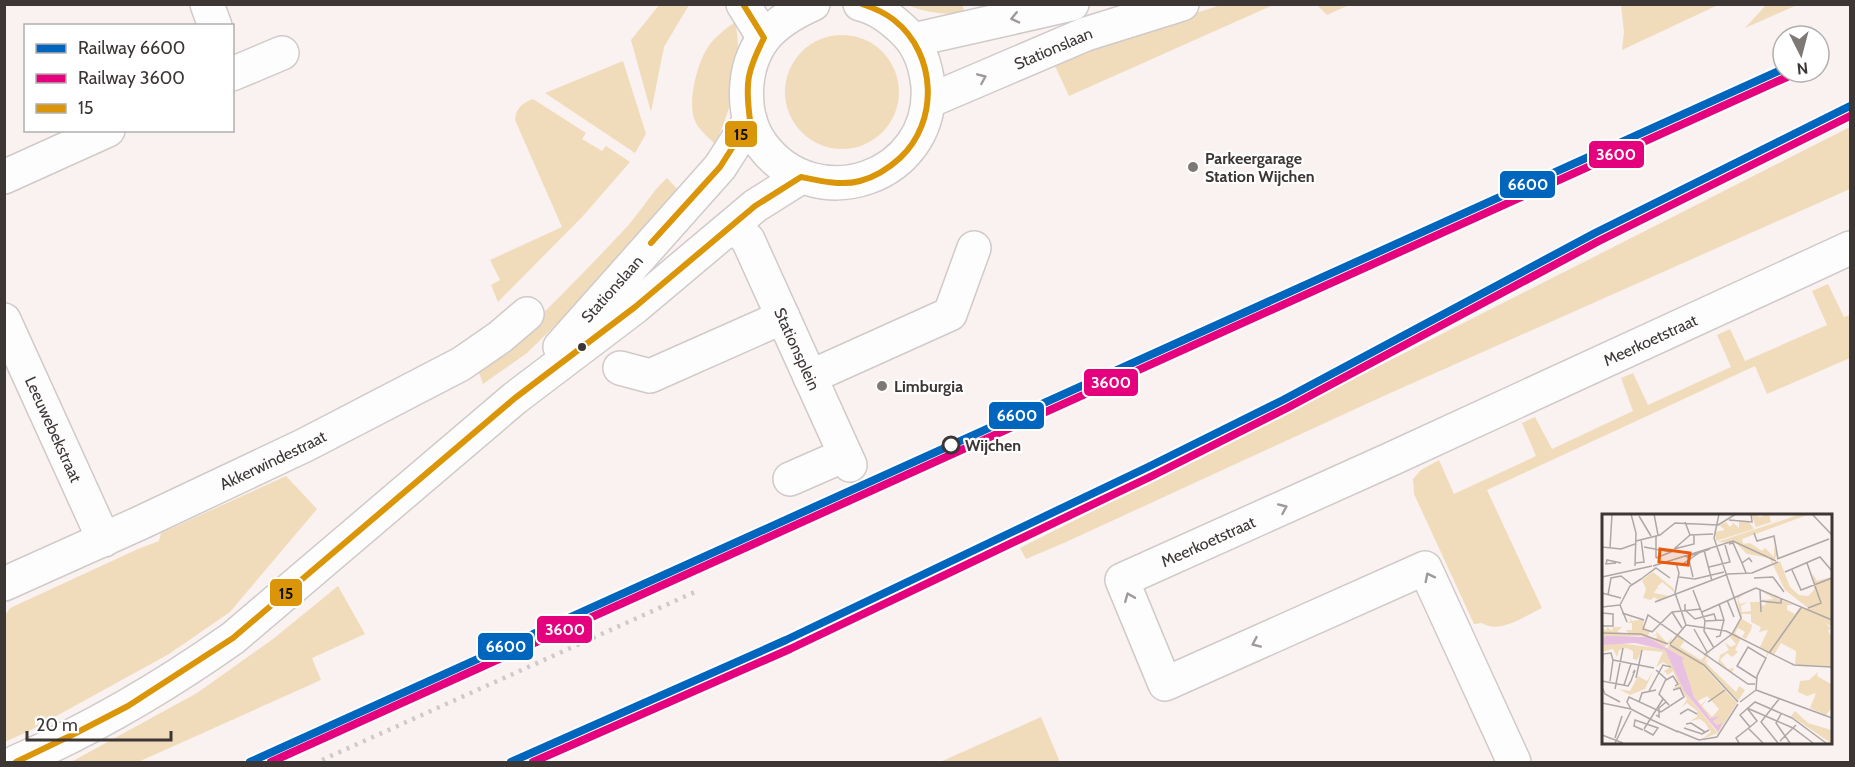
<svg xmlns="http://www.w3.org/2000/svg" width="1855" height="767" font-family="Cabin,sans-serif">
<style>
.green{fill:#f0dcbb}
.lines{fill:none;stroke-linecap:round;stroke-linejoin:round}
.pedestrian-casing{stroke:#d0cac9;stroke-width:36}
.minor-casing{stroke:#d0cac9;stroke-width:36}
.tertiary-casing{stroke:#d0cac9;stroke-width:36}
.pedestrian{stroke:#fefdfd;stroke-width:33}
.minor{stroke:#fefdfd;stroke-width:33}
.tertiary{stroke:#fefdfd;stroke-width:33}
.rail{stroke:#cdcbca;stroke-width:4.5;stroke-dasharray:3 6;stroke-linecap:butt}
.bus-1-casing{stroke:#fff;stroke-width:10}
.bus-1{stroke:#db9508;stroke-width:6}
.rail-1-casing{stroke:#fff;stroke-width:12}
.rail-2-casing{stroke:#fff;stroke-width:12}
.rail-1{stroke:#0065bd;stroke-width:8}
.rail-2{stroke:#e5007d;stroke-width:8}
.oneway{stroke:#9d9a99}
.poi-dot{fill:#7e7876;stroke:#fff;stroke-width:2}
.bus-dot{fill:#3c3635;stroke:#fff;stroke-width:2}
.stop-dot{fill:#fff;stroke:#3c3635;stroke-width:3}
.labels{text-anchor:middle;stroke-width:4.5;stroke-linejoin:round;paint-order:stroke}
.street-label{font-size:16px;fill:#3c3635;stroke:#fff}
.poi-label{font-size:16px;font-weight:bold;fill:#3c3635;stroke:#fff;text-anchor:start}
.stop-label{font-size:16px;font-weight:bold;fill:#3c3635;stroke:#fff;text-anchor:start}
.inset-road{fill:none;stroke:#aea7a5;stroke-width:1.5}
.view{fill:#e8590c;fill-opacity:0.15;stroke:#e8590c;stroke-width:3}
.inset-edge{fill:none;stroke:#3c3635;stroke-width:3}
.line-badge{stroke:#fff;stroke-width:2}
.badge-label{font-size:16px;text-anchor:middle;font-weight:bold;fill:#fff}
.pale-badge-label{font-size:16px;text-anchor:middle;font-weight:bold;fill:#111}
</style>
<rect width="100%" height="100%" fill="#faf2f0"/>
<path class="green" d="M659,5H689L664,47L651,112L631,40Z
M908,5H962L964,9L962,14C943,14 925,13 908,5Z
M1221,5H1273L1069,96L1054,64L1102,42Z
M1317,5H1349L1327,15Z
M1621,5V4L1718,5L1622,50L1624,32Z
M1766,5V4L1797,5L1745,28Z
M735,22C744,60 732,109 715,144C709,138 700,131 696,123C686,106 697,63 708,47C715,37 725,29 735,22Z
M785 92a57 57 0 1 1 114 0a57 57 0 1 1-114 0Z
M623,61L646,134L635,153L545,93Z
M533,99L586,133L582,139L602,151L606,146L630,162L583,216L498,302L491,285L500,280L490,260L562,227L515,120C516,108 522,103 533,99Z
M1850,127V189L1388,394L1066,542L1026,559L1020,548Z
M667,178L680,192L573,308L527,353L483,384L479,373C530,328 577,280 623,231C639,215 650,193 667,178Z
M1828,284L1844,317L1850,315V358L1767,394L1755,366L1487,490L1542,608C1526,615 1499,635 1482,623L1474,624L1414,494L1413,479L1421,470L1439,460L1454,494L1536,456L1522,423L1535,417L1552,449L1633,411L1621,378L1633,373L1648,405L1731,367L1717,335L1730,329L1745,361L1827,325L1812,291Z
M286,476L317,509L230,612L169,654L31,730L5,742L4,617L10,608L138,549L159,541L161,533Z
M338,586L365,634L312,658L321,680L138,762H71L197,693L273,639Z
M1041,717L1060,762H940Z"/>
<g class="lines">
<g class="pedestrian-casing">
<g id="pedestrian">
<path id="s1" d="M742,234L748,240L850,465"/>
<path d="M620,368L650,376L783,317"/>
<path d="M810,377L950,314L974,248"/>
<path d="M790,479L845,455"/>
</g>
</g>
<g class="minor-casing">
<g id="minor">
<path d="M207,4L215,26"/>
<path d="M232,74L282,53"/>
<path d="M4,177L108,130"/>
<path id="s2" d="M4,320L104,540"/>
<path id="s3" d="M4,584L140,523L305,445L461,364L500,337L527,314"/>
<path id="s4" d="M1514,762L1425,568L1165,684L1122,580L1389,460L1850,248"/>
</g>
</g>
<g class="tertiary-casing">
<g id="tertiary">
<path d="M743,4L764,38"/>
<path d="M813,4C795,12 777,22 764,38C742,67 740,115 762,145C816,218 934,178 928,86C926,67 920,47 906,33C893,20 878,8 860,4"/>
<path d="M913,40L1072,4"/>
<path id="s5" d="M929,101L1086,34L1182,4"/>
<path id="s6" d="M560,347L720,167L750,120"/>
<path d="M16,762C92,729 165,686 233,638L515,398L635,307L755,206L801,177"/>
</g>
</g>
<use href="#pedestrian" class="pedestrian"/>
<use href="#minor" class="minor"/>
<use href="#tertiary" class="tertiary"/>
<path class="rail" d="M322,760L697,591"/>
<g class="bus-1-casing">
<path id="bus-1" d="M651,243L720,167L750,120C745,83 747,71 764,38L743,4
M16,762L72,735L128,706L233,638L515,398L635,307L755,206L801,177C820,181 841,186 860,181C875,177 888,169 900,158C939,122 937,54 894,20C884,12 874,8 862,4"/>
</g>
<use href="#bus-1" class="bus-1"/>
<g class="rail-1-casing">
<path id="rail-1" d="M250,762L1783,69
M511,762L786,640L1148,467L1283,400L1595,233L1850,106"/>
</g>
<g class="rail-2-casing">
<path id="rail-2" d="M271,762L1787,77
M533,762L790,649L1152,476L1287,408L1599,241L1850,116"/>
</g>
<use href="#rail-1" class="rail-1"/>
<use href="#rail-2" class="rail-2"/>
</g>
<defs><path id="oneway-chevron" d="M-2-3.5L2.5 0L-2 3.5" fill="none" stroke-width="1.6" stroke-linecap="round" stroke-linejoin="round" transform="scale(1.5)"/></defs>
<g class="oneway">
<use href="#oneway-chevron" transform="translate(1015 18) rotate(167)"/>
<use href="#oneway-chevron" transform="translate(982 78) rotate(-23)"/>
<use href="#oneway-chevron" transform="translate(1283 508) rotate(-24)"/>
<use href="#oneway-chevron" transform="translate(1429 577) rotate(-117)"/>
<use href="#oneway-chevron" transform="translate(1129 597) rotate(-112)"/>
<use href="#oneway-chevron" transform="translate(1256 643) rotate(156)"/>
</g>
<g class="poi-dot">
<circle cx="1193" cy="167" r="6"/>
<circle cx="882" cy="386" r="6"/>
</g>
<circle class="bus-dot" cx="582" cy="347" r="5"/>
<circle class="stop-dot" cx="951" cy="445" r="8"/>
<g class="labels">
<g class="street-label">
<text dy="6" stroke="none"><textPath href="#s5" startOffset="135">Stationslaan</textPath></text>
<text dy="6" stroke="none"><textPath href="#s6" startOffset="78">Stationslaan</textPath></text>
<text dy="6" stroke="none"><textPath href="#s4" startOffset="1191">Meerkoetstraat</textPath></text>
<text dy="6" stroke="none"><textPath href="#s1" startOffset="128">Stationsplein</textPath></text>
<text dy="6" stroke="none"><textPath href="#s2" startOffset="120">Leeuwebekstraat</textPath></text>
<text dy="6" stroke="none"><textPath href="#s3" startOffset="296">Akkerwindestraat</textPath></text>
<text dy="6" stroke="none"><textPath href="#s4" startOffset="705">Meerkoetstraat</textPath></text>
</g>
<g class="poi-label">
<text x="1205" y="164">Parkeergarage<tspan x="1205" dy="18">Station Wijchen</tspan></text>
<text x="894" y="392">Limburgia</text>
</g>
<g class="stop-label">
<text x="965" y="451">Wijchen</text>
</g>
</g>
<g transform="translate(1602 514)">
<rect width="230" height="230" fill="#faf2f0"/>
<path d="M149,0L158,3L167,0L169,8L196,0L154,13ZM199,0H208L140,25L141,30L148,29L160,37L163,34L172,43V32L175,41L170,50L168,44L145,40L134,29L115,28ZM129,7L137,14V7H146L152,15L114,27L113,18L123,16L117,11L124,8L128,13L131,10ZM178,47L188,73L197,81L206,82L212,76L211,60L215,67L229,63V112L223,109L229,114L226,117L229,122V152L193,151L194,137L179,129L172,141L167,139L164,144L165,139L158,133L166,116L157,118L159,113L149,108V100H140V105L150,111L149,116L144,125L140,123L143,118L136,114L133,119L139,124L133,136L136,138L130,143L125,139L118,146L126,155L132,154L130,159L116,149L118,141L127,136L122,128L129,133L134,130L128,123L139,105L135,83L143,79L136,85L138,90L146,88L139,92L140,98L149,97L148,88H158L161,92L165,89L159,86L172,85L161,78L191,91H185V96L193,100L197,94H206L183,76L171,51ZM51,58L72,75V78L60,68L55,73L59,77L55,74L52,79L67,82L58,87L52,83L49,86L41,84L44,75L40,66ZM27,100L30,107L42,105L41,113L45,114L41,115L48,116L46,122L54,125L55,121L49,122L55,120L53,116L65,129L70,124L68,130L76,119L82,128L78,133L99,146L109,136L102,148L107,145L104,149L134,178L137,172L143,176L136,187L97,148L135,189L116,219L100,225L109,218L103,209L98,205L88,207L95,203V197L85,189L80,193L85,185L78,174L70,175L77,171L71,157L66,161L62,157L69,153L61,148L54,153L61,138L40,136L35,146L31,145V137L24,134L17,136L15,143L11,135L0,138V131L16,129L63,135L82,177L115,218L121,208L115,211L111,207L119,202L109,204L102,198L91,181L78,142L64,135L67,132L66,129L62,134L39,122L0,124L1,120H8L0,119V113L4,117L5,113L10,117L11,113H20L15,118L21,119L16,120H27L24,116H30V109H25L29,107ZM105,182L117,195L110,203L100,192L105,185L99,191L96,187ZM52,155L43,175L28,181L17,175L28,177L36,162L45,167ZM216,158L215,162L229,170V195L224,201L208,194L214,179L205,182L196,178L198,167L207,166ZM193,197L206,209L229,216V229L189,202Z" fill="#f0dcbb" fill-rule="evenodd"/>
<path d="M5,122L45,123L82,144L80,146L92,183L108,204L119,202L111,207L115,211L121,208L116,218L82,177L63,136L33,129L0,131V124Z" fill="#e8c1e2"/>
<path class="inset-road" d="M29,0L34,19L33,52M52,0L56,21M210,0L230,21M37,2L49,22M127,6L150,8L149,0M83,8L88,21L111,20M152,19L155,27L172,22L176,45M88,21L72,35L92,30V21M54,22V44M34,27L58,21L73,9L116,11L134,0M127,30L131,29L140,49M0,33L19,35L33,30M42,33L69,38L54,44M8,34L10,0M102,36L110,67M86,42L91,63M84,43L108,35M175,45L227,25M14,49L4,50L5,46L19,49M33,49L42,48L39,25M74,49L77,59L73,79L84,111M82,49L97,39M205,49L219,89L206,94M51,52L131,27L174,47M107,53L128,48L123,31M190,56L199,76L230,64M183,58L218,43L230,57M144,59L140,49L147,44L150,48M0,63L50,52M77,63L93,65L122,58M171,63L182,78M152,64L171,63M39,65L54,54L68,64M154,74L230,106M91,76L103,107L102,117L112,134M158,76L159,98M0,79L19,84M6,81L9,64L19,62L29,70M125,86L132,103M158,87L179,89V85M53,88L126,60L150,59L176,48M83,90V96L93,105L112,100L114,106M18,91L28,72L39,65M18,91L25,108M0,93L18,91M70,98L80,114M100,98L154,74M0,99L11,100V112H0M20,99L42,106M103,107L122,106M84,111L124,117L192,151L230,153M92,115L105,138M50,118L70,98L99,95M51,118L41,115L46,101L146,170H153M0,119L39,120L66,130M114,123L118,122L122,106L117,90M68,130L84,111M68,131L102,151L136,188M167,139L199,94M1,140L9,139L11,146L8,167M102,141L130,120L139,104L112,24L117,0M11,146L52,154M54,156L64,165L57,180L67,191M0,158L1,140M34,164L40,136M64,166L71,162L76,170L73,172M0,167L26,172L29,167L33,156L31,159M22,171L29,150M0,173L3,180L18,188M13,175L21,134M154,176L155,162L164,144L146,133L135,152L154,164M154,176L230,204M47,177L61,151L69,153M37,188L40,179L54,176M106,188L123,176M138,188L154,176M0,189L29,195L52,207M29,195L25,188L27,183L59,198L82,183L78,174L71,176M78,200L86,195L95,200M179,200L174,209L188,229M54,201L57,203V194L64,188M50,206L76,218M84,210L89,209L103,218M148,213L155,207L145,194L191,214L211,229M82,214L100,220L107,216M42,215L61,185M147,215L161,229M41,216L32,212L33,206L56,214L51,221L42,216M75,217L97,226L115,223L136,190M0,221L21,229M13,224L20,202M178,227L194,211M13,229L29,197M137,229L134,224L148,213L138,201L153,188L190,204L224,229M176,229L159,208L177,185"/>
<path class="view" d="M58,35L88,39L86,51L57,48Z"/>
<rect width="230" height="230" class="inset-edge"/>
</g>
<g class="line-badge">
<rect x="724" y="120" width="34" height="28" rx="6" fill="#db9508"/>
<rect x="1588" y="140" width="57" height="29" rx="6" fill="#e5007d"/>
<rect x="1499" y="170" width="57" height="29" rx="6" fill="#0065bd"/>
<rect x="1083" y="368" width="56" height="29" rx="6" fill="#e5007d"/>
<rect x="988" y="401" width="57" height="29" rx="6" fill="#0065bd"/>
<rect x="269" y="578" width="34" height="29" rx="6" fill="#db9508"/>
<rect x="536" y="615" width="57" height="29" rx="6" fill="#e5007d"/>
<rect x="477" y="632" width="57" height="29" rx="6" fill="#0065bd"/>
</g>
<g class="badge-label">
<text x="1616" y="160">3600</text>
<text x="1528" y="190">6600</text>
<text x="1111" y="388">3600</text>
<text x="1017" y="421">6600</text>
<text x="565" y="635">3600</text>
<text x="506" y="652">6600</text>
</g>
<g class="pale-badge-label">
<text x="741" y="140">15</text>
<text x="286" y="599">15</text>
</g>
<rect width="1855" height="767" fill="none" stroke="#3c3635" stroke-width="12"/>
<rect x="24" y="24" width="210" height="108" fill="#ffffff" stroke="#b1afae" stroke-width="1.5"/>
<rect x="36" y="44" width="30" height="9" fill="#0065bd" stroke="#b1afae" stroke-width="1.5"/>
<text x="78" y="54" font-size="18" fill="#3c3635">Railway 6600</text>
<rect x="36" y="74" width="30" height="9" fill="#e5007d" stroke="#b1afae" stroke-width="1.5"/>
<text x="78" y="84" font-size="18" fill="#3c3635">Railway 3600</text>
<rect x="36" y="104" width="30" height="9" fill="#db9508" stroke="#b1afae" stroke-width="1.5"/>
<text x="78" y="114" font-size="18" fill="#3c3635">15</text>
<g transform="translate(1801 54) rotate(174)"><circle r="28" fill="#ffffff" stroke="#b1afae" stroke-width="1.5"/>
<path d="M0-4.5L10 22L0 15L-10 22Z" fill="#7e7876"/>
<text y="-9" font-size="16" font-weight="bold" text-anchor="middle" fill="#3c3635">N</text>
</g>
<path d="M27 731v9h144v-9" fill="none" stroke="#3c3635" stroke-width="3"/>
<text x="36" y="731" font-size="18" fill="#3c3635" stroke="#ffffff" stroke-width="4.5" paint-order="stroke">20 m</text>
</svg>
